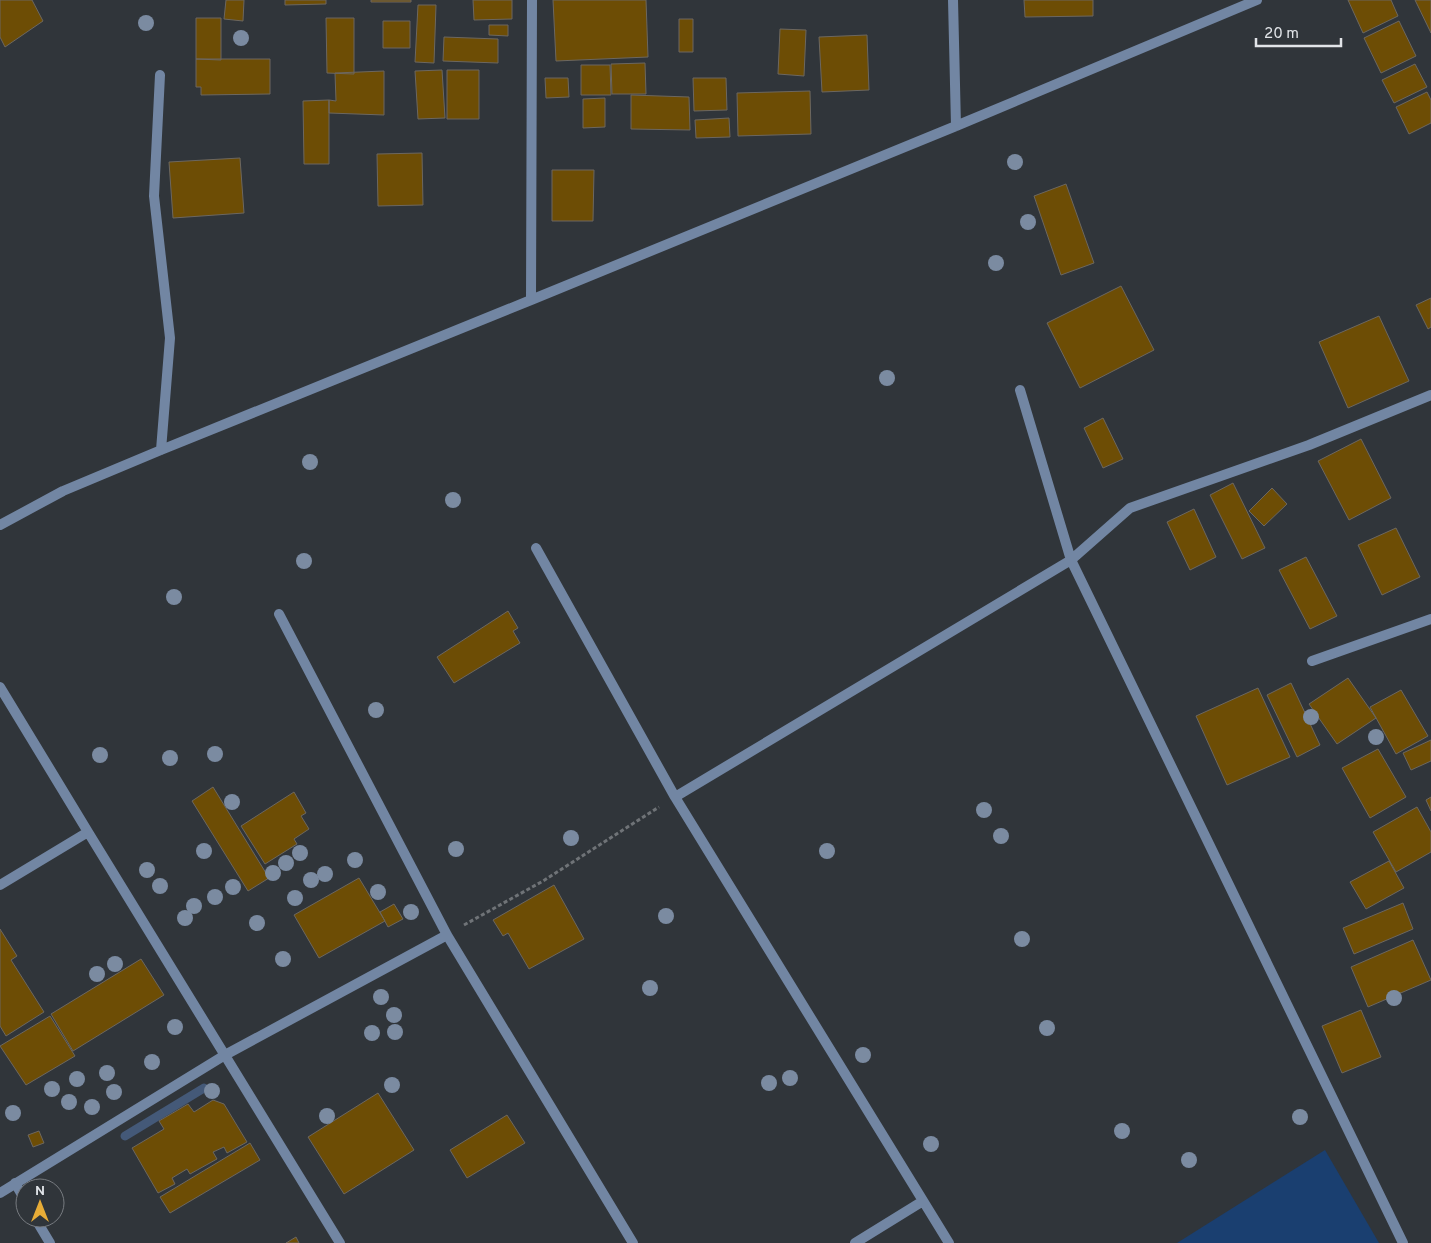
<svg xmlns="http://www.w3.org/2000/svg" width="1431" height="1243" font-family="Overpass,sans-serif">
<style>
.green{fill:#1a3f70}
.lines{fill:none;stroke-linecap:round;stroke-linejoin:round}
.stream{stroke:#445978;stroke-width:9}
.building{fill:#6d4d05;stroke:#6c6760}
.path{stroke:#6f7377;stroke-width:3;stroke-dasharray:4 2.5;stroke-linecap:butt}
.street{stroke:#7286a3;stroke-width:10}
.tree{fill:#7b8ba1}
</style>
<rect width="100%" height="100%" fill="#30353a"/>
<path class="green" d="M1325,1150L1379,1243H1177Z"/>
<g class="lines">
<path class="stream" d="M125,1136L204,1088"/>
</g>
<path class="building" d="M0,0H32L43,21L5,47L0,37Z
M226,0H244L243,21L224,19Z
M285,0H326V4L285,5Z
M371,0H411V2H371Z
M473,0H512V19L474,20Z
M553,0H646L648,57L556,61Z
M1024,0H1093V16L1025,17Z
M1348,0H1391L1398,16L1363,33Z
M1415,0H1431V33Z
M418,5H436L434,63L415,62Z
M196,18H221V60L196,59Z
M326,18H354V74L327,73Z
M679,19H693V52H679Z
M383,21H410V48H383Z
M1399,21L1416,56L1381,73L1364,38Z
M489,25H508V36L489,35Z
M780,29L806,30L804,76L778,74Z
M867,35L869,90L822,92L819,37Z
M444,37L498,39V63L443,61Z
M196,59H270V94L201,95V87H196Z
M645,63L646,94H612L611,64Z
M1415,64L1427,87L1394,103L1382,80Z
M581,65H610L611,95H581Z
M442,70L445,118L418,119L415,71Z
M447,70H479V119H447Z
M384,71V115L329,113V100L336,101L335,73Z
M545,78H568L569,97L546,98Z
M693,78H726L727,110L694,111Z
M810,91L811,134L738,136L737,93Z
M1427,92L1431,100V123L1409,134L1396,107Z
M631,95L689,97L690,130L631,129Z
M605,98V127L583,128V99Z
M329,100V164H304L303,101Z
M729,118L730,137L696,138L695,120Z
M422,153L423,205L378,206L377,154Z
M240,158L244,213L173,218L169,162Z
M552,170H594L593,221H552Z
M1066,184L1094,263L1061,275L1034,196Z
M1121,286L1154,350L1080,388L1047,323Z
M1431,298V327L1428,329L1416,305Z
M1379,316L1409,381L1348,408L1319,342Z
M1103,418L1123,459L1103,468L1084,428Z
M1361,439L1391,498L1349,520L1318,461Z
M1233,483L1265,548L1242,559L1210,495Z
M1272,488L1287,504L1264,526L1249,511Z
M1194,509L1216,557L1190,570L1167,522Z
M1396,528L1420,577L1382,595L1358,545Z
M1306,557L1337,616L1310,629L1279,570Z
M508,611L518,628L513,631L520,643L454,683L437,657Z
M1348,678L1376,718L1337,744L1309,704Z
M1291,683L1320,745L1297,757L1267,695Z
M1258,688L1290,757L1227,785L1196,716Z
M1401,690L1428,736L1396,754L1370,707Z
M1431,740V761L1411,770L1403,753Z
M1378,749L1406,797L1370,818L1342,768Z
M213,787L269,878L248,891L192,801Z
M294,792L306,813L301,816L309,829L294,839L297,844L265,864L241,826Z
M1431,797V811L1426,800Z
M1417,807L1431,832V852L1396,872L1373,832Z
M1389,861L1404,888L1366,909L1350,882Z
M359,878L385,921L319,958L294,915Z
M554,885L584,939L529,969L508,933L503,936L493,920Z
M1403,903L1413,929L1354,954L1343,928Z
M394,904L403,919L388,927L380,912Z
M0,929L17,956L11,960L44,1012L6,1036L0,1026Z
M1413,940L1431,980L1368,1007L1351,967Z
M141,959L164,995L73,1051L51,1014Z
M1361,1010L1381,1057L1342,1073L1322,1026Z
M50,1016L75,1056L26,1085L0,1046Z
M378,1093L414,1150L344,1194L308,1137Z
M213,1100L224,1104L247,1142L227,1153L224,1147L213,1152L217,1159L190,1174L187,1169L172,1178L175,1184L158,1193L132,1148L164,1129L159,1121L188,1104L194,1112Z
M507,1115L525,1143L467,1178L450,1150Z
M39,1131L44,1143L33,1147L28,1135Z
M250,1143L260,1160L170,1213L160,1197Z
M296,1237L299,1243H286Z"/>
<g class="lines">
<path class="path" d="M464,925L543,881L659,807"/>
<path class="street" d="M953,0L956,126
M160,75L154,196L170,338L161,450
M531,300L532,0
M1020,390L1071,560L1403,1243
M0,525L63,491L161,450L531,300L956,126L1257,0
M536,548L675,797L949,1243
M279,614L447,935L633,1243
M1312,661L1431,619
M0,687L88,832
M675,797L1071,560L1130,508L1309,445L1431,395
M0,885L88,832L340,1243
M15,1183L25,1200
M0,1193L225,1055L447,935
M35,1218L50,1243
M855,1243L923,1201"/>
</g>
<g class="tree">
<circle cx="146" cy="23" r="8"/>
<circle cx="241" cy="38" r="8"/>
<circle cx="1015" cy="162" r="8"/>
<circle cx="1028" cy="222" r="8"/>
<circle cx="996" cy="263" r="8"/>
<circle cx="887" cy="378" r="8"/>
<circle cx="310" cy="462" r="8"/>
<circle cx="453" cy="500" r="8"/>
<circle cx="304" cy="561" r="8"/>
<circle cx="174" cy="597" r="8"/>
<circle cx="376" cy="710" r="8"/>
<circle cx="1311" cy="717" r="8"/>
<circle cx="1376" cy="737" r="8"/>
<circle cx="215" cy="754" r="8"/>
<circle cx="100" cy="755" r="8"/>
<circle cx="170" cy="758" r="8"/>
<circle cx="232" cy="802" r="8"/>
<circle cx="984" cy="810" r="8"/>
<circle cx="1001" cy="836" r="8"/>
<circle cx="571" cy="838" r="8"/>
<circle cx="456" cy="849" r="8"/>
<circle cx="204" cy="851" r="8"/>
<circle cx="827" cy="851" r="8"/>
<circle cx="300" cy="853" r="8"/>
<circle cx="355" cy="860" r="8"/>
<circle cx="286" cy="863" r="8"/>
<circle cx="147" cy="870" r="8"/>
<circle cx="273" cy="873" r="8"/>
<circle cx="325" cy="874" r="8"/>
<circle cx="311" cy="880" r="8"/>
<circle cx="160" cy="886" r="8"/>
<circle cx="233" cy="887" r="8"/>
<circle cx="378" cy="892" r="8"/>
<circle cx="215" cy="897" r="8"/>
<circle cx="295" cy="898" r="8"/>
<circle cx="194" cy="906" r="8"/>
<circle cx="411" cy="912" r="8"/>
<circle cx="666" cy="916" r="8"/>
<circle cx="185" cy="918" r="8"/>
<circle cx="257" cy="923" r="8"/>
<circle cx="1022" cy="939" r="8"/>
<circle cx="283" cy="959" r="8"/>
<circle cx="115" cy="964" r="8"/>
<circle cx="97" cy="974" r="8"/>
<circle cx="650" cy="988" r="8"/>
<circle cx="381" cy="997" r="8"/>
<circle cx="1394" cy="998" r="8"/>
<circle cx="394" cy="1015" r="8"/>
<circle cx="175" cy="1027" r="8"/>
<circle cx="1047" cy="1028" r="8"/>
<circle cx="395" cy="1032" r="8"/>
<circle cx="372" cy="1033" r="8"/>
<circle cx="863" cy="1055" r="8"/>
<circle cx="152" cy="1062" r="8"/>
<circle cx="107" cy="1073" r="8"/>
<circle cx="790" cy="1078" r="8"/>
<circle cx="77" cy="1079" r="8"/>
<circle cx="769" cy="1083" r="8"/>
<circle cx="392" cy="1085" r="8"/>
<circle cx="52" cy="1089" r="8"/>
<circle cx="212" cy="1091" r="8"/>
<circle cx="114" cy="1092" r="8"/>
<circle cx="69" cy="1102" r="8"/>
<circle cx="92" cy="1107" r="8"/>
<circle cx="13" cy="1113" r="8"/>
<circle cx="327" cy="1116" r="8"/>
<circle cx="1300" cy="1117" r="8"/>
<circle cx="1122" cy="1131" r="8"/>
<circle cx="931" cy="1144" r="8"/>
<circle cx="1189" cy="1160" r="8"/>
</g>
<g transform="translate(40 1203)"><circle r="24" fill="#30353a" stroke="#777b80"/>
<path d="M0-4L9 19L0 12L-9 19Z" fill="#e7ac37"/>
<text y="-8" font-size="14" font-weight="bold" text-anchor="middle" fill="#e1e4e8">N</text>
</g>
<path d="M1256 38v8h85v-8" fill="none" stroke="#e1e4e8" stroke-width="2.5"/>
<text x="1264" y="38" font-size="15" fill="#e1e4e8" stroke="#30353a" stroke-width="4" paint-order="stroke">20 m</text>
</svg>
